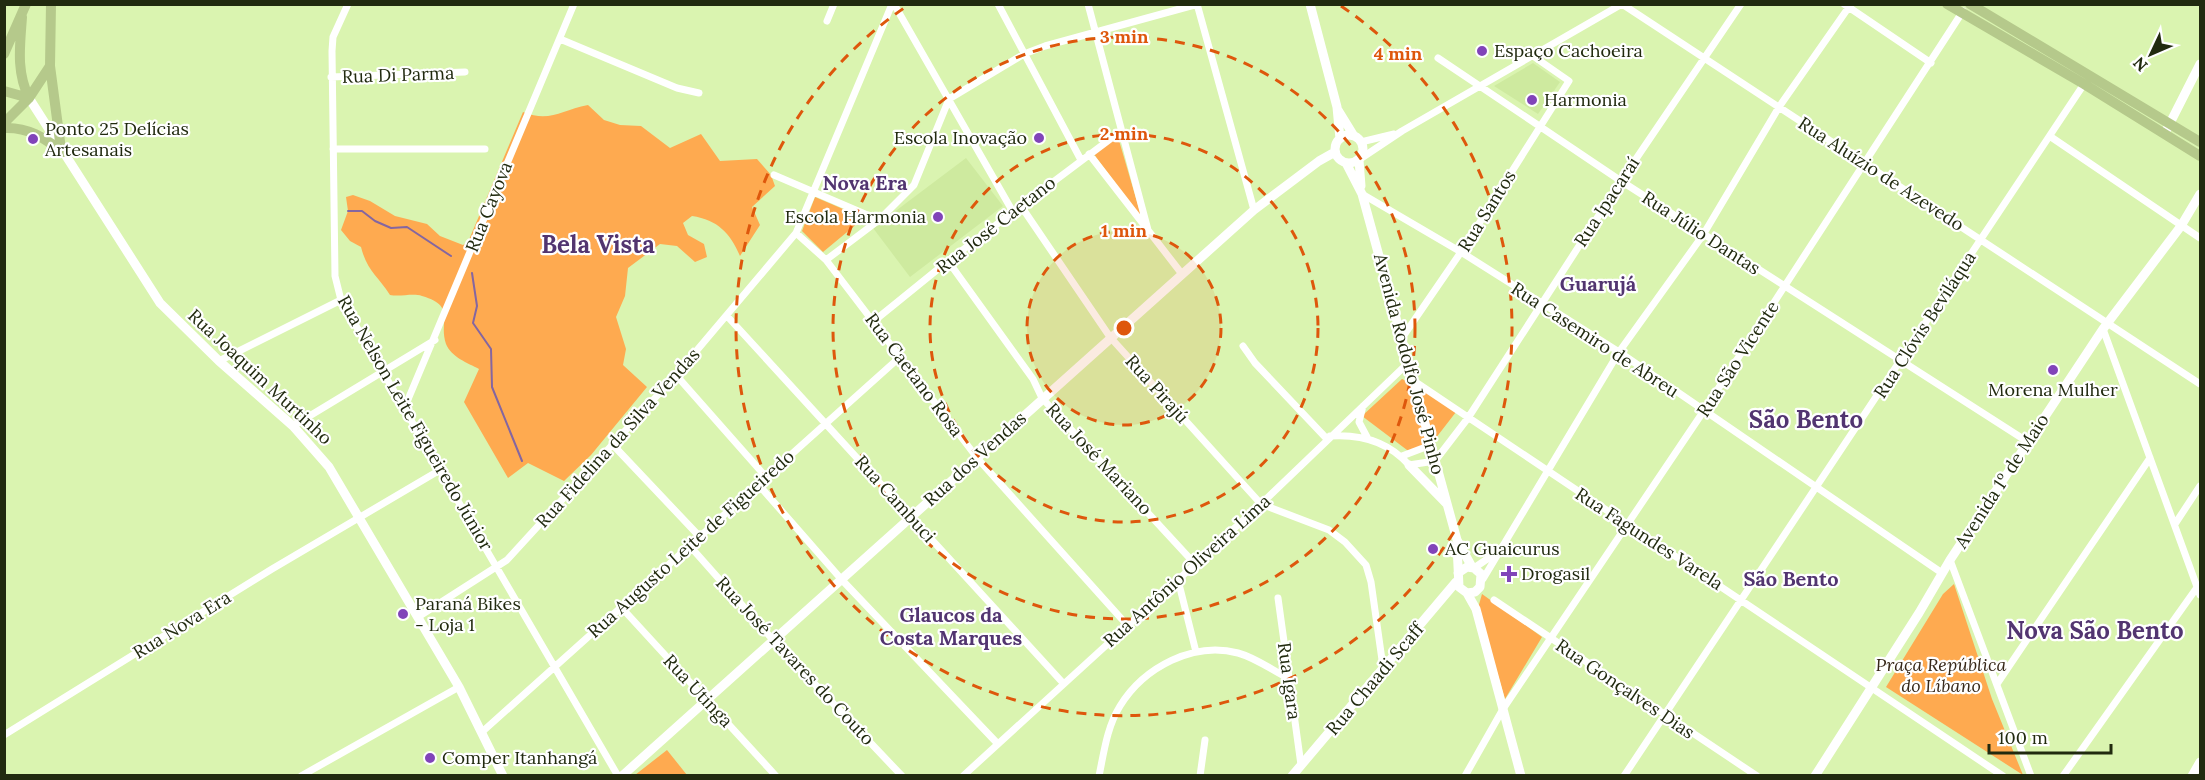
<svg xmlns="http://www.w3.org/2000/svg" width="2205" height="780" font-family="Lora,serif">
<style>
.built{fill:#ceea9f}
.green{fill:#feaa50}
.lines{fill:none;stroke-linecap:round;stroke-linejoin:round}
.stream{stroke:#8466a1;stroke-width:2}
.street{stroke:#fff;stroke-width:7}
.secondary{stroke:#fff;stroke-width:9}
.primary{stroke:#b5c98b;stroke-width:10}
.ring{fill:none;stroke:#de570c;stroke-width:3;stroke-dasharray:10 8}
.poi-dot{fill:#8144b9;stroke:#fff;stroke-width:2}
.labels{text-anchor:middle;stroke-width:4.5;stroke-linejoin:round;paint-order:stroke}
.poi-label{font-size:18px;fill:#212a0f;stroke:#fff;text-anchor:start}
.street-label{font-size:18px;fill:#212a0f;stroke:#fff}
.park-label{font-size:18px;font-style:italic;fill:#362718;stroke:#fff}
.neighbourhood-label{font-size:20px;font-weight:bold;fill:#523570;stroke:#fff}
.district-label{font-size:24px;font-weight:bold;fill:#523570;stroke:#fff}
.centre{fill:#de570c;stroke:#fff;stroke-width:3}
.ring-label{font-size:18px;text-anchor:middle;font-weight:bold;fill:#de570c;stroke:#fff;stroke-width:4.5;stroke-linejoin:round;paint-order:stroke}
</style>
<rect width="100%" height="100%" fill="#daf4b0"/>
<path class="built" d="M1533,63L1560,82L1538,114L1494,86Z
M966,158L1003,206L910,277L873,228Z"/>
<path class="green" d="M588,105L604,120L620,125L641,126L670,148L701,134L720,161L757,159L771,175L775,186L752,207L760,225L740,256C730,233 718,220 692,216L683,223L688,235L704,244L707,257L695,262L677,246L660,244L628,268L625,296L616,317L626,349L623,365L647,387L591,455L564,481L528,463L508,478L464,402L479,369C468,363 451,357 446,344C438,321 457,306 422,296C413,293 400,297 390,295C378,276 367,271 361,247L350,241L341,230L348,211L346,197L353,195L370,201L395,216L427,224L440,236L463,245L468,242L523,112C550,123 561,110 588,105Z
M1118,137L1142,219L1093,153Z
M815,197L864,218L823,252L802,231Z
M1402,379L1418,386L1456,412L1432,443L1411,453L1362,416Z
M1954,584L1992,699L2023,775L1886,687L1943,594Z
M1482,594L1542,637L1505,699L1478,608Z
M667,750L687,775H635Z"/>
<g class="lines">
<path class="stream" d="M348,211H362L375,221L391,228L407,227L451,256
M472,273L477,306L473,323L491,349L492,387L522,461"/>
<path class="street" d="M348,4L333,37L332,51L335,276L341,300L618,776
M894,4L1013,212
M998,4L1081,160
M1088,4L1148,230
M1197,4L1254,210
M1622,4L2200,384
M1844,4L1931,63
M827,21L834,4
M560,39L677,88L699,93
M1438,58L1621,181L2028,442
M331,77L465,72
M2051,137L2200,238
M1361,142L1394,134
M333,149H485
M1089,154L1182,274
M1360,159L1402,131L1622,4
M774,175L879,220
M1362,194L1461,252L1619,352L1942,573
M1021,206L1110,337L1261,504L1329,530L1345,542L1366,565L1371,582L1383,667
M796,233L826,260L978,459L1128,626
M826,260L879,220L914,185L949,99L1024,54L1045,46L1198,4
M948,261L1033,379L1042,398L1195,564
M727,316L1063,683
M874,321L948,261L1121,131
M2103,329L2200,595
M1402,338L1461,252L1569,81L1533,56
M1243,346L1255,363L1327,439
M219,361L341,300
M676,375L766,477
M1414,381L2003,776
M1363,406L1359,422L1367,437
M404,409L574,4
M293,426L435,340
M1330,436C1360,434 1388,441 1409,465L1435,461L1468,418L1621,181L1741,4
M613,445L700,537
M1402,456L1431,445
M758,484L842,580L997,743
M2175,524L2200,486
M689,545L774,641L902,776
M1950,560L2031,776
M1474,568L1496,553
M1483,579L1619,352L1703,235L1779,107L1851,4
M1178,580L1196,652
M1278,598L1301,765
M1494,600L1757,776
M621,607L776,776
M418,617L507,560L676,375L796,233L892,4
M1997,684L2150,458
M482,732L900,357
M4,735L272,569L440,470
M301,776L459,687
M963,776L1261,504L1408,363
M1099,776C1104,752 1107,727 1120,706C1144,667 1194,641 1238,653C1256,658 1272,670 1288,678
M1200,776L1205,740
M1465,776L1503,709L1703,412L1963,11
M1624,776L2084,84
M2063,776L2198,586"/>
<path class="secondary" d="M1310,4L1337,107L1340,139
M29,98L160,303L219,361L293,426L329,467L459,687L503,776
M1338,110L1354,136
M2167,129L2200,64
M1335 149a14 14 0 1 1 28 0a14 14 0 1 1-28 0Z
M1359,160L1361,186
M1346,163L1362,194L1457,540L1472,567
M1409,465L1447,504
M1457,545L1459,587L1467,593L1475,592L1480,587L1481,574L1474,568L1467,567L1458,573
M1467,593L1476,609L1521,776
M622,776L1254,210L1319,161L1335,152
M1292,776L1456,582
M1815,776L1919,613L1950,560L2103,329L2181,226L2200,194
M2192,776L2200,762"/>
<path class="primary" d="M51,4L50,66L61,149
M1947,4L2084,84L2200,156
M1970,4L2200,142
M22,17C20,46 16,71 29,98
M4,54L26,4
M4,91L29,98
M4,123L29,98L50,66
M4,128C29,127 44,138 63,152"/>
</g>
<circle cx="1124" cy="328" r="97" fill="#de570c" fill-opacity=".12"/>
<g class="ring">
<circle cx="1124" cy="328" r="97"/>
<circle cx="1124" cy="328" r="194"/>
<circle cx="1124" cy="328" r="291"/>
<path d="M1341 6A388 388 0 1 1 907 6"/>
</g>
<g class="poi-dot">
<circle cx="1482" cy="51" r="6"/>
<circle cx="1532" cy="100" r="6"/>
<circle cx="1039" cy="138" r="6"/>
<circle cx="33" cy="139" r="6"/>
<circle cx="938" cy="217" r="6"/>
<circle cx="2053" cy="370" r="6"/>
<circle cx="1433" cy="549" r="6"/>
<path d="M1506 565h6v6h6v6h-6v6h-6v-6h-6v-6h6z"/>
<circle cx="403" cy="614" r="6"/>
<circle cx="430" cy="758" r="6"/>
</g>
<g class="labels">
<g class="poi-label">
<text x="1494" y="57">Espaço Cachoeira</text>
<text x="1544" y="106">Harmonia</text>
<text x="45" y="135">Ponto 25 Delícias<tspan x="45" dy="21">Artesanais</tspan></text>
<text x="1027" y="144" text-anchor="end">Escola Inovação</text>
<text x="926" y="223" text-anchor="end">Escola Harmonia</text>
<text x="2053" y="396" text-anchor="middle">Morena Mulher</text>
<text x="1445" y="555">AC Guaicurus</text>
<text x="1521" y="580">Drogasil</text>
<text x="415" y="610">Paraná Bikes<tspan x="415" dy="21">- Loja 1</tspan></text>
<text x="442" y="764">Comper Itanhangá</text>
</g>
<g class="street-label">
<text transform="translate(398 75) rotate(-2)" y="6">Rua Di Parma</text>
<text transform="translate(1881 174) rotate(33)" y="6">Rua Aluízio de Azevedo</text>
<text transform="translate(1607 202) rotate(-57)" y="6">Rua Ipacaraí</text>
<text transform="translate(489 207) rotate(-68)" y="6">Rua Cayova</text>
<text transform="translate(1487 211) rotate(-58)" y="6">Rua Santos</text>
<text transform="translate(996 225) rotate(-38)" y="6">Rua José Caetano</text>
<text transform="translate(1701 233) rotate(33)" y="6">Rua Júlio Dantas</text>
<text transform="translate(1925 325) rotate(-57)" y="6">Rua Clóvis Beviláqua</text>
<text transform="translate(1595 340) rotate(33)" y="6">Rua Casemiro de Abreu</text>
<text transform="translate(1738 359) rotate(-57)" y="6">Rua São Vicente</text>
<text transform="translate(1409 364) rotate(75)" y="6">Avenida Rodolfo José Pinho</text>
<text transform="translate(914 375) rotate(53)" y="6">Rua Caetano Rosa</text>
<text transform="translate(260 377) rotate(43)" y="6">Rua Joaquim Murtinho</text>
<text transform="translate(1157 389) rotate(48)" y="6">Rua Pirajú</text>
<text transform="translate(415 423) rotate(60)" y="6">Rua Nelson Leite Figueiredo Júnior</text>
<text transform="translate(618 438) rotate(-48)" y="6">Rua Fidelina da Silva Vendas</text>
<text transform="translate(975 459) rotate(-42)" y="6">Rua dos Vendas</text>
<text transform="translate(1099 459) rotate(47)" y="6">Rua José Mariano</text>
<text transform="translate(2002 481) rotate(-57)" y="6">Avenida 1º de Maio</text>
<text transform="translate(895 499) rotate(48)" y="6">Rua Cambuci</text>
<text transform="translate(1649 539) rotate(33)" y="6">Rua Fagundes Varela</text>
<text transform="translate(691 544) rotate(-42)" y="6">Rua Augusto Leite de Figueiredo</text>
<text transform="translate(1187 571) rotate(-42)" y="6">Rua Antônio Oliveira Lima</text>
<text transform="translate(182 625) rotate(-32)" y="6">Rua Nova Era</text>
<text transform="translate(795 661) rotate(47)" y="6">Rua José Tavares do Couto</text>
<text transform="translate(1375 679) rotate(-50)" y="6">Rua Chaadi Scaff</text>
<text transform="translate(1289 681) rotate(82)" y="6">Rua Igara</text>
<text transform="translate(1625 689) rotate(34)" y="6">Rua Gonçalves Dias</text>
<text transform="translate(698 691) rotate(47)" y="6">Rua Utinga</text>
</g>
<g class="park-label">
<text x="1941" y="671">Praça República<tspan x="1941" dy="21">do Líbano</tspan></text>
</g>
<g class="neighbourhood-label">
<text x="865" y="190">Nova Era</text>
<text x="1598" y="291">Guarujá</text>
<text x="1791" y="586">São Bento</text>
<text x="951" y="622">Glaucos da<tspan x="951" dy="23">Costa Marques</tspan></text>
</g>
<g class="district-label">
<text x="598" y="253">Bela Vista</text>
<text x="1806" y="428">São Bento</text>
<text x="2095" y="639">Nova São Bento</text>
</g>
</g>
<circle cx="1124" cy="328" r="9" class="centre"/>
<g class="ring-label">
<text x="1124" y="43">3 min</text>
<text x="1398" y="60">4 min</text>
<text x="1124" y="140">2 min</text>
<text x="1124" y="237">1 min</text>
</g>
<rect width="2205" height="780" fill="none" stroke="#212a0f" stroke-width="12"/>
<g transform="translate(2151 54) rotate(226)" stroke="#ffffff" stroke-width="4.5" paint-order="stroke">
<path d="M0-4.5L10 22L0 15L-10 22Z" fill="#212a0f"/>
<text y="-9" font-size="16" font-weight="bold" text-anchor="middle" fill="#212a0f">N</text>
</g>
<path d="M1989 744v9h122v-9" fill="none" stroke="#212a0f" stroke-width="3"/>
<text x="1998" y="744" font-size="18" fill="#212a0f" stroke="#ffffff" stroke-width="4.5" paint-order="stroke">100 m</text>
</svg>
